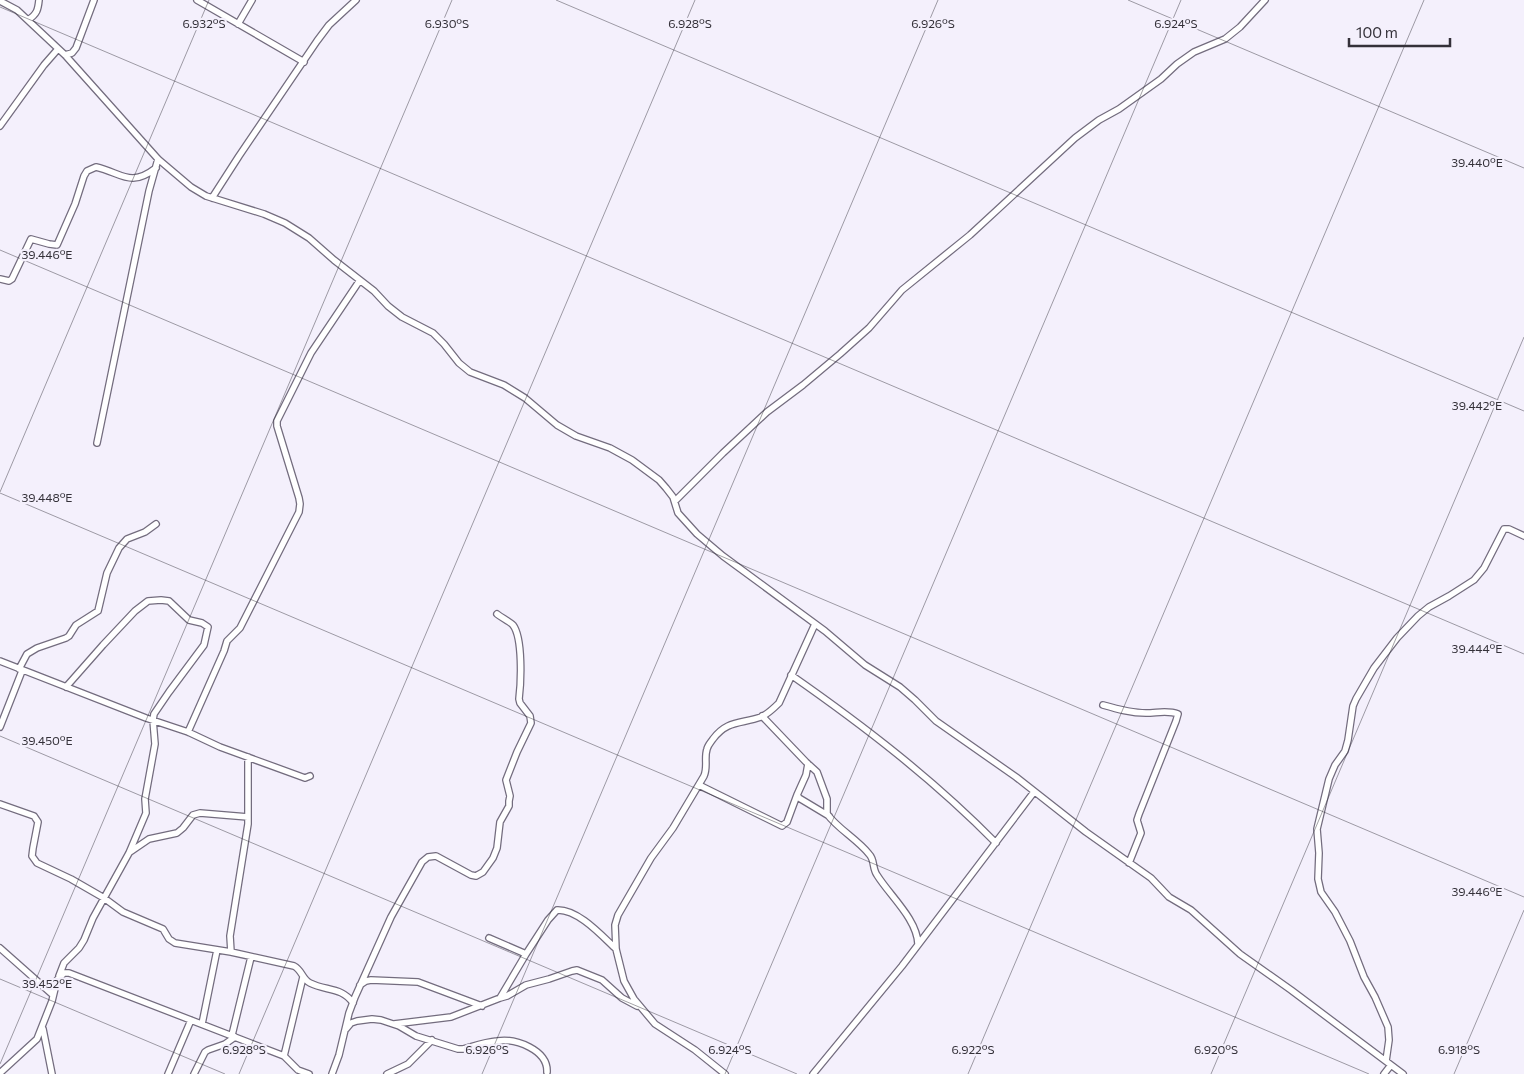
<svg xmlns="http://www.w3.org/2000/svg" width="1524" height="1074" font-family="Commissioner,sans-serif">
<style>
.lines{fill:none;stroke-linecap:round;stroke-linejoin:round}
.minor-casing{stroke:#736c7e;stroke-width:8}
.minor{stroke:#fff;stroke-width:5.5}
.ticks{fill:none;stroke:#343139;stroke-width:1;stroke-opacity:0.45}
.ticks-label{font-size:12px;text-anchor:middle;fill:#343139;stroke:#f4f0fc;stroke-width:4.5;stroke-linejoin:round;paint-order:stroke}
</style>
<rect width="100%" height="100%" fill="#f4f0fc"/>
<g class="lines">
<g class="minor-casing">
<path id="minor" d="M197,0L304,62
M0,1L17,10L65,55L158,159L191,187L206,196L264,214L285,223L309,238L334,260L374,291L388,306L402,317L433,333L444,344L459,363L470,372L504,385L525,398L557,425L576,436L610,448L632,460L659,480L666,488L673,497L678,513L697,534L723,556L825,631L865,665L900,687L915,700L936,721L1016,777L1086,832L1151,878L1169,897L1191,910L1240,954L1291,990L1403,1074
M28,20C37,14 38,10 39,0
M238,24L252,0
M65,55L72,53L76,48L94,0
M0,126L44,65L58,49
M212,198L239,156L317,41L329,25L356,0
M0,279L9,281L12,279L31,239L49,244L57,245L75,204L84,176L87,171L96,167C122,173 130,188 156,168
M97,443L149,191L158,159
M675,501L723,453L767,412L803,385L840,354L869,328L902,290L970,235L1075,138L1099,120L1119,109L1161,79L1177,64L1194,52L1225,39L1240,27L1265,0
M0,661L146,718L188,732L220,747L305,778L310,776
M19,669L27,654L37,648L66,638L69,636L76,625L98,611L107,573L119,548L127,539L145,532L156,524
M791,675C864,726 933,779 996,843
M1103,705C1117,709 1131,713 1146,713C1157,713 1168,710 1178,714L1176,721L1139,814L1137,820L1141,833L1129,863
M762,716L806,762L817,772L827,799V814C838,829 857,839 869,854C875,860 872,868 877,875C890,896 917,919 918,944
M0,727L22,671
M188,732L224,651L227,641L240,628L299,512L300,504L299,498L277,426V421L311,353L360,280
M808,764L806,775L797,795L799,798L829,816
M699,785L782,826L787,822L797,795
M0,804L34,816L38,822L33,848L32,856L37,863L71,879L104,898L123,912L163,929L169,939L175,943L231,952L294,966C302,970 302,979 310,983C326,991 342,987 353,1003
M130,852L149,839L177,833L183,828L193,815L200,813L248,817
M489,938L526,954
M0,948L53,995
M231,952L230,936L248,824V757
M59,976L64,963L79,948L84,940L93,918L129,853L146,813L145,799L155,744L153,720L154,714L169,692L204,645L208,627L202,623L189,620L169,601L161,600L148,601L135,611L103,645L66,687
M360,985L366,981L371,980L418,982L482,1006
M500,998L507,996L526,985L549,979L572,971L577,970L602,980L622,998L637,1006
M202,1024L217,950
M394,1024L451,1017L500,998L526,954L548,920L557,910C578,909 602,936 616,949
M43,1029L52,1074
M346,1029L351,1023L357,1021L372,1019L381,1020L399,1026L416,1036L458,1049H463C474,1046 485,1042 497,1041C516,1038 548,1050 547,1072
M232,1035L251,957
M284,1056L303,977
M1386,1061L1389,1040L1388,1027L1375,997L1364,977L1350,941L1335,912L1321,892L1318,879L1319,853L1317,829L1329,779L1335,765L1345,751L1348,740L1353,706L1356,699L1374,668L1397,638L1418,616L1429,607L1449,596L1474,580L1484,568L1504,529H1509L1524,536
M0,1073L37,1039L52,1001L57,980L64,973H69L284,1056L298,1070L309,1074
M168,1074L191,1020
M194,1074L205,1052L208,1050L225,1044L235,1037
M332,1074L339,1055L349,1013L355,997L391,917L422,862L428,857L436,856L471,875L476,876L483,872L493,858L497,848L500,822L509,806V801L510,796L506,780L517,752L531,723L530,716L520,703L519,699C521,683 523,638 513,625C509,621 502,618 497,614
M387,1074L408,1064L432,1040
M725,1074L695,1050L655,1024L634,999L624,981L616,949L615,925L618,915L651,858L673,828L704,776C708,767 704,758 707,749C708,745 711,742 713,739C727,720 741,724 761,717C768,714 773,709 779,703L815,624
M813,1074L902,966L1034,792
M1384,1074L1391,1065"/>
</g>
<use href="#minor" class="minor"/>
</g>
<path class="ticks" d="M556,0L1524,411M1128,0L1524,168M0,7L1524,654M0,250L1524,897M0,492L209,0M0,493L1369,1074M0,736L797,1074M0,979L225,1074M0,1064L452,0M239,1074L695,0M482,1074L938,0M725,1074L1181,0M968,1074L1424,0M1211,1074L1524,337M1454,1074L1524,910"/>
<g class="ticks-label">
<text x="204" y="28">6.932°S</text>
<text x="447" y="28">6.930°S</text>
<text x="690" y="28">6.928°S</text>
<text x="933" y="28">6.926°S</text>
<text x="1176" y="28">6.924°S</text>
<text x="1477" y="167">39.440°E</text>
<text x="47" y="259">39.446°E</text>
<text x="1477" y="410">39.442°E</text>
<text x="47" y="502">39.448°E</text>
<text x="1477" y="653">39.444°E</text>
<text x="47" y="745">39.450°E</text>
<text x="1477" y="896">39.446°E</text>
<text x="47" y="988">39.452°E</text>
<text x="244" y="1054">6.928°S</text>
<text x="487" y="1054">6.926°S</text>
<text x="730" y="1054">6.924°S</text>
<text x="973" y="1054">6.922°S</text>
<text x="1216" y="1054">6.920°S</text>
<text x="1459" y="1054">6.918°S</text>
</g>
<path d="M1349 38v8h101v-8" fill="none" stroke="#343139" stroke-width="2.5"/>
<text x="1356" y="38" font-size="15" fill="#343139" stroke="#f4f0fc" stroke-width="4" paint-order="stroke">100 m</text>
</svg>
